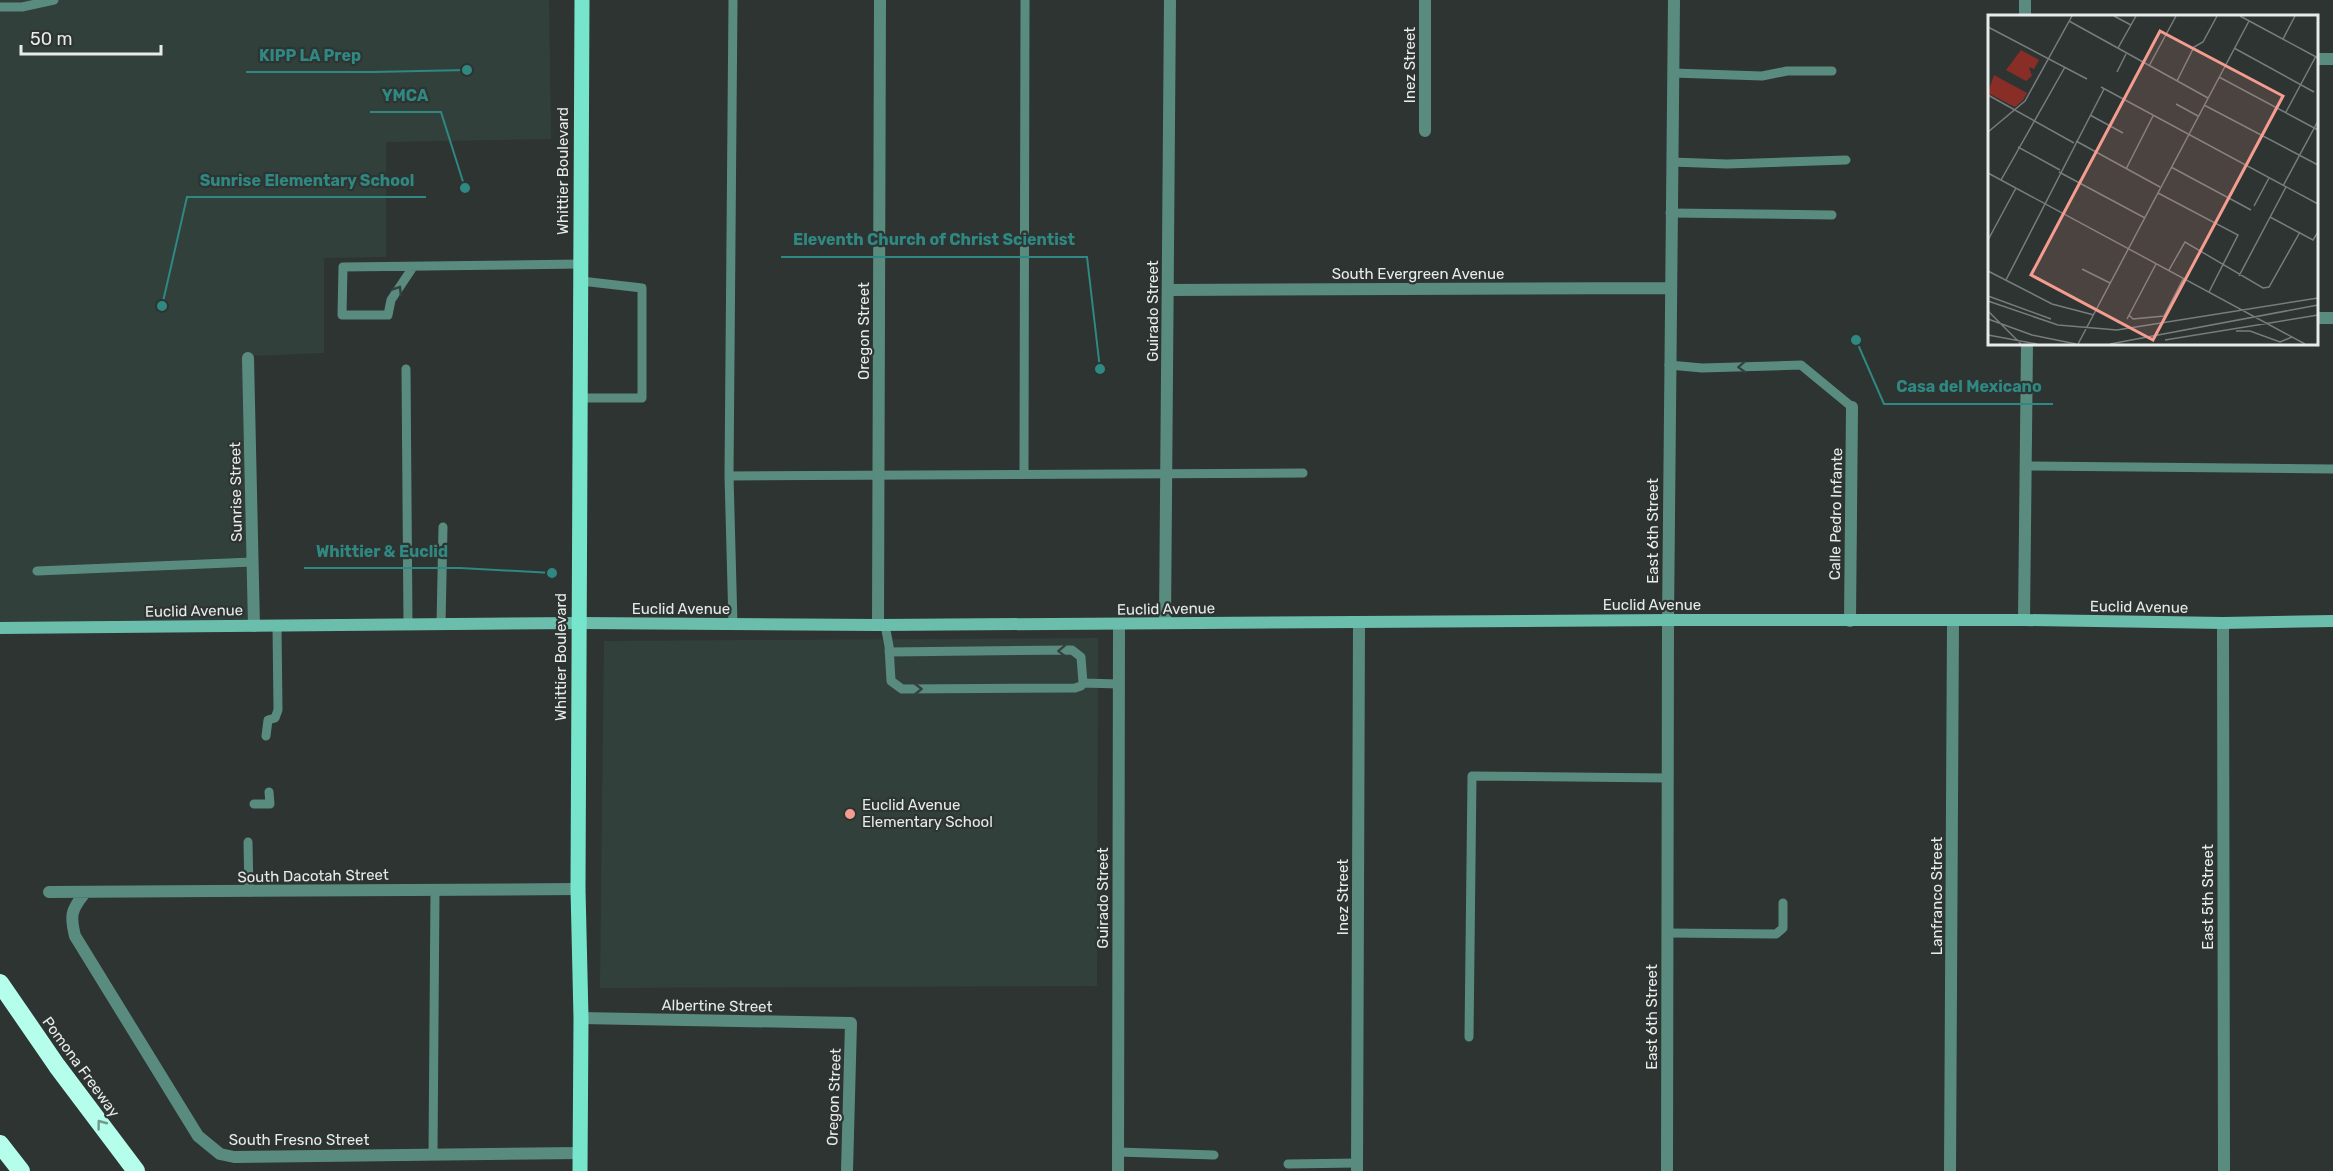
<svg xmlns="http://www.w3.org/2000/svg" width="2333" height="1171" font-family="Rubik,sans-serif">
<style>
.built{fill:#32403c}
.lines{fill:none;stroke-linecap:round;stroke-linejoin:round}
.lane{stroke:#598c7f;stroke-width:9}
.street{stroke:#598c7f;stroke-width:12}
.secondary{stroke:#6bbeab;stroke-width:12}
.primary{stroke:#77e5cc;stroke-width:15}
.highway{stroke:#b5feeb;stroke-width:18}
.oneway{stroke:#34413e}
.oneway2{stroke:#71998e}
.poi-dot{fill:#f59c90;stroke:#2d3432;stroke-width:2}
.labels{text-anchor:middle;stroke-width:4.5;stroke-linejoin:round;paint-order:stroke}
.street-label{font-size:15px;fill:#e7ebea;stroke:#2d3432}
.poi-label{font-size:15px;fill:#e7ebea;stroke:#2d3432;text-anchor:start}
.inset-road{fill:none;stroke:#777d7c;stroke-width:1.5}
.view{fill:#f59c90;fill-opacity:0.15;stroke:#f59c90;stroke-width:3}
.inset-edge{fill:none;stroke:#e7ebea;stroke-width:3}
.leader{fill:none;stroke:#2f8881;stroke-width:2}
.callout-dot{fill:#2f8881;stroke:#2d3432;stroke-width:2}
.callout-label{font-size:16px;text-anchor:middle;font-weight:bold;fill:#2f8881;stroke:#2d3432;stroke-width:4.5;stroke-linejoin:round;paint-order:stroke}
</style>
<rect width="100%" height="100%" fill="#2d3432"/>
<path class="built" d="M0,0H549L551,139L386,142V257L324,258V353L245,356L249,621L0,623Z
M1098,638L1097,986L600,988L604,641Z"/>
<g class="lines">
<path class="lane" d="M733,0L729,476L733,624
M0,7H22L54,0
M1673,73L1762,76L1787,71H1832
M1672,162L1727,164L1846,160
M1670,213L1832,215
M413,267L391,300L388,315H342L343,267L581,264
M1669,365L1702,368L1801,365L1852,407
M406,369L408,625
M580,398H642V288L581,281
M2026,466L2333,469
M1024,474L1025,0
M729,476L1303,473
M37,571L252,562
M441,624L443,527
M885,625L889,646L891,681L902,689L1075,688L1081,686L1083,683L1081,657L1072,650L889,652
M1083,683L1119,684
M266,736L268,720L275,718L278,710L277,626
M254,804H270L269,792
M248,842L249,892
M1668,933L1776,934L1783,928V903
M1469,1037L1472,776L1667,778
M1118,1152L1214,1155
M433,1154L435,890
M1288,1164L1357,1163"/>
<path class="street" d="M2025,16V0
M2316,59H2333
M1425,131V0
M1168,290L1669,288
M2316,318H2333
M248,358L254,626
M2024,620L2027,344
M1850,621L1852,407
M1165,623L1170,0
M2223,623L2224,1171
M878,625L880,0
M49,892L578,889
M84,894C71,910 70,916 75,936L198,1136L220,1154L234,1157L581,1153
M581,1018L851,1023L847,1171
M1118,1171L1119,624
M1357,1171L1359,623
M1667,1171L1668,620L1674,0
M1950,1171L1953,622"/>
<path class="secondary" d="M0,628L579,623L878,625L1668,620H2024L2223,623L2333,621"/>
<path class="primary" d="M580,1171L581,1018L578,889L582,0"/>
<path class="highway" d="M0,983L57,1066L136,1171
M0,1144L21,1171"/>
</g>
<defs><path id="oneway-chevron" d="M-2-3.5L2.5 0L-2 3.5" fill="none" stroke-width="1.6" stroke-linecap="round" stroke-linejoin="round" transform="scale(1.5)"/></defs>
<g class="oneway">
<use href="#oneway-chevron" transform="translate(398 290) rotate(-57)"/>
<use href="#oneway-chevron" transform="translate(1742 367) rotate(178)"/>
<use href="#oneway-chevron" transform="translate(1062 651) rotate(178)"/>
<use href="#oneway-chevron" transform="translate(918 689) rotate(-1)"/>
</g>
<use class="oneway2" href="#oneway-chevron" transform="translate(101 1124) rotate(-127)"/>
<circle class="poi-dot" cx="850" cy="814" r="6"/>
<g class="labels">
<g class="street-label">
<text transform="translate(1410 65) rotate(-90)" y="5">Inez Street</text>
<text transform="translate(563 171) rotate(-90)" y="5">Whittier Boulevard</text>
<text x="1418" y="279">South Evergreen Avenue</text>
<text transform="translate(1153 311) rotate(-90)" y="5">Guirado Street</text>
<text transform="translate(864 331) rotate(-90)" y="5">Oregon Street</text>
<text transform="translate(236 492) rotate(-91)" y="5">Sunrise Street</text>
<text transform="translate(1836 514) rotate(-89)" y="5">Calle Pedro Infante</text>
<text transform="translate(1653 531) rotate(-90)" y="5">East 6th Street</text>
<text x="1652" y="610">Euclid Avenue</text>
<text transform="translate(2139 607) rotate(1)" y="5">Euclid Avenue</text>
<text x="681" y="614">Euclid Avenue</text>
<text transform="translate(1166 609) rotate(-1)" y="5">Euclid Avenue</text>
<text transform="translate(194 611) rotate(-1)" y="5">Euclid Avenue</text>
<text transform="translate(561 657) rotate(-90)" y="5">Whittier Boulevard</text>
<text transform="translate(313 876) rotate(-1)" y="5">South Dacotah Street</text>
<text transform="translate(1937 896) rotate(-90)" y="5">Lanfranco Street</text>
<text transform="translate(1343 897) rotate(-90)" y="5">Inez Street</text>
<text transform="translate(2208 897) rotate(-90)" y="5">East 5th Street</text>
<text transform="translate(1103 898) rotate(-90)" y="5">Guirado Street</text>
<text transform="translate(717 1006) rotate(1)" y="5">Albertine Street</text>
<text transform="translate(1652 1017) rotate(-90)" y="5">East 6th Street</text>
<text transform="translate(81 1067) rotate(54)" y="5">Pomona Freeway</text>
<text transform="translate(834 1097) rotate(-88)" y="5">Oregon Street</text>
<text x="299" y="1145">South Fresno Street</text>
</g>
<g class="poi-label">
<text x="862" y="810">Euclid Avenue<tspan x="862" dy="17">Elementary School</tspan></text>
</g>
</g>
<g transform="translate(1988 15)">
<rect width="330" height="330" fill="#2d3432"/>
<path d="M33,35L51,45L46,54L41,52L44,61L38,66L18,55ZM6,60L39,78L35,85L27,92L0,78Z" fill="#882e27"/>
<path class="inset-road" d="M126,1L143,10M252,1L330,43M81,6L220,83M0,12L99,64M295,24L307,1M130,33L148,1M246,33L326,77M161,51L188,1M129,57L138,39M231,62L330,115M189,66L206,32L215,27L229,1M113,72L330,189M0,80L86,128M188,89L210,101M216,90L330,150M298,97L328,41M102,100L135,118M0,117L37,86L84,1M88,126L172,172M30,132L72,155M183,152L263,195M138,154L165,101M71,157L157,203M0,158L317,329M13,165L77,52M295,171L330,106M170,178L250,220L221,277M266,191L281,163M282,202L325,225L330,217M0,225L28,173M94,254L122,268M181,255L197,227L275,273L281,272L312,217M0,256L64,289L106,300M251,261L298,172M18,265L116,74M0,281L63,304M0,286L70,310L129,315L330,283M0,296L33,329M141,300L145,304L176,301L195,264M0,304L44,320L88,329M139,304L168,249M248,316H262L292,327L304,322M0,320L49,329M177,325L330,300M90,329L261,6M122,329L330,290"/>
<path class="view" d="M172,16L295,81L165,325L43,260Z"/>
<rect width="330" height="330" class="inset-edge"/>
</g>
<path class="leader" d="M467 70L373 72H246M465 188L441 112H370M162 306L187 197H426M1100 369L1087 257H781M1856 340L1884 404H2053M552 573L460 568H304"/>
<g class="callout-dot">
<circle cx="467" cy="70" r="6"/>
<circle cx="465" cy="188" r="6"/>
<circle cx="162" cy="306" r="6"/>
<circle cx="1100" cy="369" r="6"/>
<circle cx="1856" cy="340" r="6"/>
<circle cx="552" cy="573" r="6"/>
</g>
<g class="callout-label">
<text x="310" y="61">KIPP LA Prep</text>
<text x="405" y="101">YMCA</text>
<text x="307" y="186">Sunrise Elementary School</text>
<text x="934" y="245">Eleventh Church of Christ Scientist</text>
<text x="1969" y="392">Casa del Mexicano</text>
<text x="382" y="557">Whittier &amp; Euclid</text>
</g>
<path d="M21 45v9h140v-9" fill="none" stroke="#e7ebea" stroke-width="3"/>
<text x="30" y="45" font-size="18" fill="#e7ebea" stroke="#2d3432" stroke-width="4.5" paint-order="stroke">50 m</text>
</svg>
